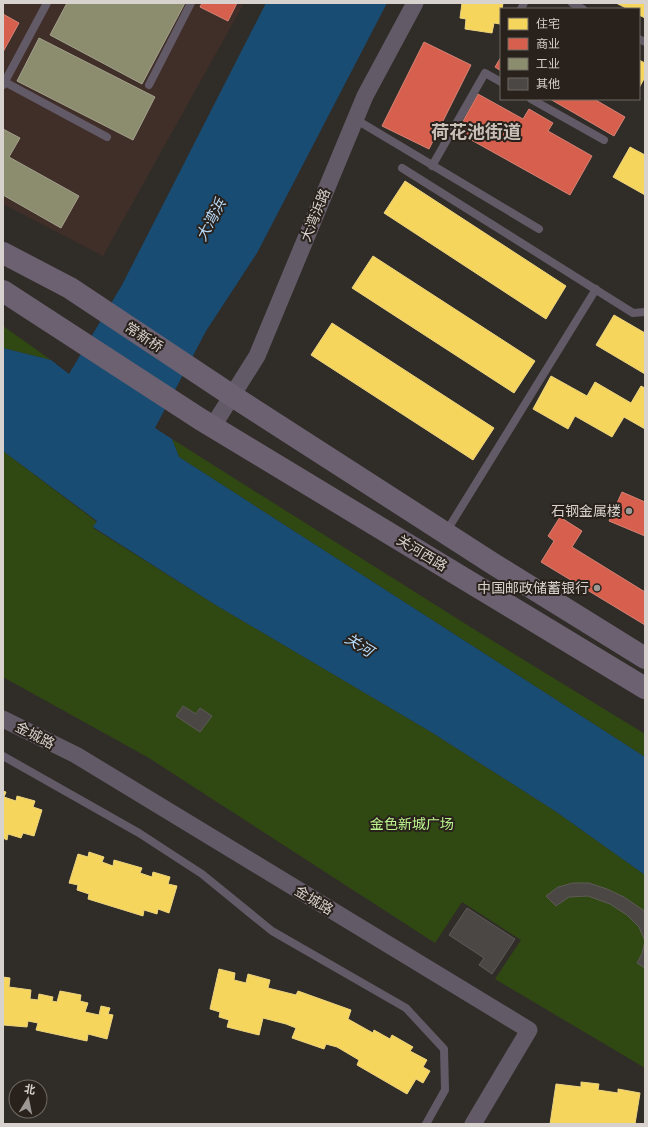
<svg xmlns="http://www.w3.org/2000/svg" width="648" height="1127" font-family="'Space Grotesk','Noto Sans SC',sans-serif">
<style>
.industrial{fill:#402f29}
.green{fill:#304912}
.water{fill:#194c73}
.homes{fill:#f6d55c;stroke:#edd47e}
.shops{fill:#d6604d;stroke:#d68274}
.industry{fill:#8c8c6e;stroke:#a2a18b}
.building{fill:#4b4744;stroke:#5e5a57}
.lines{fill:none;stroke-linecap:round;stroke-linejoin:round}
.lane{stroke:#635a67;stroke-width:8}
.street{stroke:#635a67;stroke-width:17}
.primary{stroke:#6c6171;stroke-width:22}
.poi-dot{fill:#9d9894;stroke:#29221c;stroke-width:1.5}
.labels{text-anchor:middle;stroke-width:4;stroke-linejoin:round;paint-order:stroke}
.street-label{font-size:14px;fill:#d7d2ce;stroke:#29221c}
.poi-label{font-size:14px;fill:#d7d2ce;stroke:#29221c;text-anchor:end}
.park-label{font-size:14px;fill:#bcf48d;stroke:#29221c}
.water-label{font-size:15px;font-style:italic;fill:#b8dcfb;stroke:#29221c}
.district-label{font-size:18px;font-weight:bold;fill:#c8bfb6;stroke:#29221c}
</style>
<rect width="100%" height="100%" fill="#302c28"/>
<path class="industrial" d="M3,3H244L103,256L3,204Z"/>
<path class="green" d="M3,326L51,360L3,348Z
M172,439L480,633L645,734V757L179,457Z
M3,451L97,522L93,528L214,604L431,732L555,811L645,875V1068L495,979L521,940L462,902L435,943L149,758L3,677Z"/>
<path class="water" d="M266,3H387L257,253L206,331L155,428L172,439L179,457L645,757V875L555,811L431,732L214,604L93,527L97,521L3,451V348L51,360L69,374L122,285Z"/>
<path class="homes" d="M462,3H503L500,24L494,23L492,33L465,29L466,19L460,18Z
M616,3H645V18L639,15V9H628Z
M639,60L645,63V77L639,88Z
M630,147L645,155V195L613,177Z
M405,181L566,286L546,319L384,213Z
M373,256L535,361L514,393L352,288Z
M614,315L645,333V374L596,345Z
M332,323L494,428L473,460L311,355Z
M551,376L587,396L595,382L631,403L641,386L645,388V429L624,417L612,437L575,416L568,429L533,409Z
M3,791L6,792L4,797L16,801L17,796L35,801L33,807L42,810L34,836L23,833L21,838L8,834L7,840L3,838Z
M89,852L104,857L102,862L113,866L114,860L142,868L140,873L152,877L153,872L170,877L168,884L177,886L169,913L158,909L157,914L144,910L143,916L88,899L89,894L77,890L78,885L69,883L78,854L88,857Z
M219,969L235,973L234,980L246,983L248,974L270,980L268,988L296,995L298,991L351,1010L348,1019L373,1033L374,1030L390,1039L392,1035L413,1047L410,1051L427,1060L423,1067L430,1071L423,1083L416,1079L407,1094L357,1065L359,1060L337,1047L326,1044L324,1049L292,1038L296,1028L286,1024L263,1018L259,1035L227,1027L229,1020L219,1017L220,1012L210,1009Z
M3,977L10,978L9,987L31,990L30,999L38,1000L39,994L53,997L52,1001L57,1002L60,991L81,995L80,1001L88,1003L85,1012L99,1015L101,1006L110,1008L108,1014L113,1015L107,1039L88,1034L87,1041L36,1030L38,1023L28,1021L27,1027L3,1025Z
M581,1082L599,1084L598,1090L618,1093V1089L640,1093L635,1124H550L556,1084L581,1087Z"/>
<path class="shops" d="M202,3H237L228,21L200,7Z
M3,14L19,23L3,52Z
M424,42L471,65L429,149L382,126Z
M501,57V71L495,67Z
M478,94L523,119L529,109L553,123L548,131L592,156L570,195L457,132Z
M550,99H594L625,117L614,136Z
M622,492L645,502V536L609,521Z
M560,517L582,531L572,547L645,592V625L541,562L554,541L548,536Z"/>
<path class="industry" d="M67,3H185L142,84L50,35Z
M39,38L155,97L133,140L17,81Z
M3,129L20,138L9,157L79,196L61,228L3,195Z"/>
<path class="building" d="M183,706L196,714L200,708L212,716L200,732L176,716Z
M573,883H589L607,889L624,897L643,910L645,913V968L637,963L642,954L645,941L639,927L627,915L610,904L588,896L569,897L556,906L546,896L558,887Z
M467,908L515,939L492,974L479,965L484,958L449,935Z"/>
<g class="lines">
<path class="lane" d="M572,3L583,9
M521,9L524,3
M639,39L645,42
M3,81L107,137
M3,85L47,3
M149,85L191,3
M531,99L604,140
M355,119L539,229
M432,166L485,73L501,82
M402,168L633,313L645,312
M446,532L596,289
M3,756L139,833L202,874L272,931L406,1008L444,1049L445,1090L426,1124"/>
<path class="street" d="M213,426L257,356L365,96L415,3
M3,719L76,755L529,1030L473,1124"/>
<path class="primary" d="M3,253L70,288L231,395L495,565L645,658
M3,291L200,419L645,688"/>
</g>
<g class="poi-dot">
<circle cx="629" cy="511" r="4"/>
<circle cx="597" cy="588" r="4"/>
</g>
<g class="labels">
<g class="street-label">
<text transform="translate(315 215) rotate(-68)" y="5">大湾浜路</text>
<text transform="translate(144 337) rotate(33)" y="5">常新桥</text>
<text transform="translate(422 553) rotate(31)" y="5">关河西路</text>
<text transform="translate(35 735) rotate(27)" y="5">金城路</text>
<text transform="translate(314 900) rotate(31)" y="5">金城路</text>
</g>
<g class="poi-label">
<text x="621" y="516">石钢金属楼</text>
<text x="589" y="593">中国邮政储蓄银行</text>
</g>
<g class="park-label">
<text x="412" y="829">金色新城广场</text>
</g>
<g class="water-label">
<text transform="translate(211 220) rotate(-62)" y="5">大湾浜</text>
<text transform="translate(359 645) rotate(32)" y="5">关河</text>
</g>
<g class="district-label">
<text x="476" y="138">荷花池街道</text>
</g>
</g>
<rect width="648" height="1127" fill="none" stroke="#d7d2ce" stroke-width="8"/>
<rect x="500" y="8" width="140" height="92" fill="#29221c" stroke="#6f6863"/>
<rect x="508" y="18" width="20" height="12" fill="#f6d55c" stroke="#6f6863"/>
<text x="536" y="28" font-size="12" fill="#d7d2ce">住宅</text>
<rect x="508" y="38" width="20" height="12" fill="#d6604d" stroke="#6f6863"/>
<text x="536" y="48" font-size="12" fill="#d7d2ce">商业</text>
<rect x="508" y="58" width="20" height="12" fill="#8c8c6e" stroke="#6f6863"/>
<text x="536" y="68" font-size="12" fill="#d7d2ce">工业</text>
<rect x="508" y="78" width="20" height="12" fill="#4b4744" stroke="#6f6863"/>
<text x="536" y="88" font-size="12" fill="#d7d2ce">其他</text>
<g transform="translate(28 1099) rotate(10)"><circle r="19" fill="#29221c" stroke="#6f6863"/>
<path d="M0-3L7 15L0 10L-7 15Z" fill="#9d9894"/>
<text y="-6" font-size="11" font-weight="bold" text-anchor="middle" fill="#d7d2ce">北</text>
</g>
</svg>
